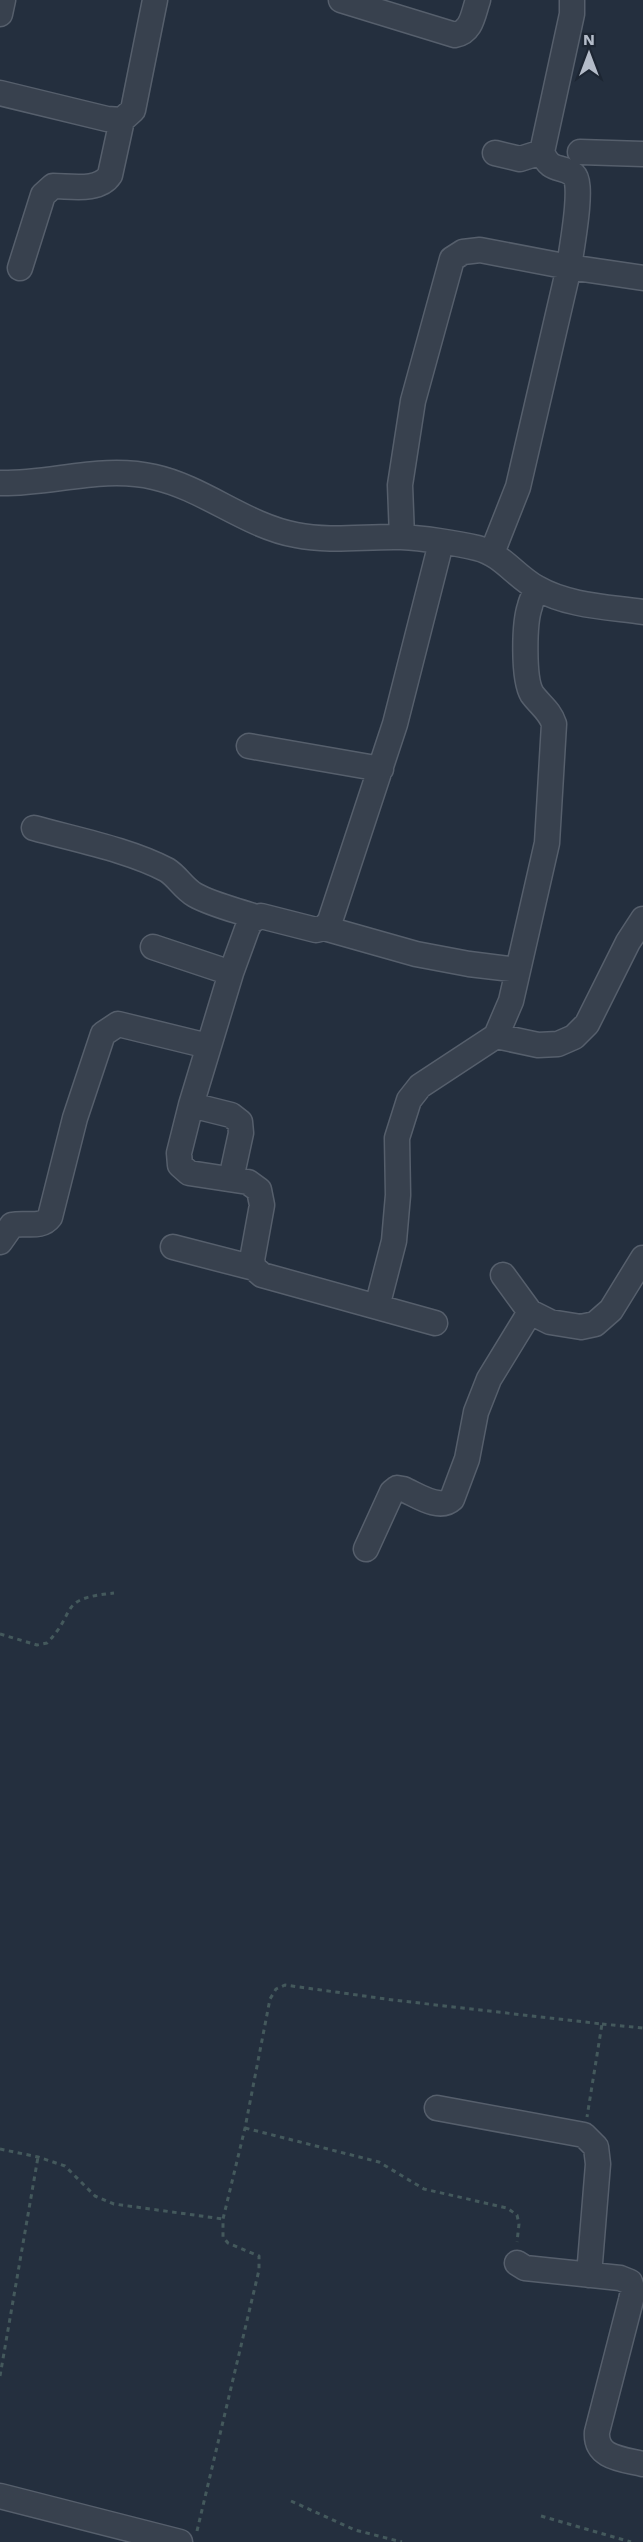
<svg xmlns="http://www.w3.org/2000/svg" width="643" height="2542" font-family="'Work Sans',sans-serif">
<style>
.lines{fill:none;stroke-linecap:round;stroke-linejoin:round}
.minor-casing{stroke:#565f6c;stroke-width:27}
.path{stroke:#44595c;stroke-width:3;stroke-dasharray:4.5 4.5;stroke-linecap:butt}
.minor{stroke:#38414e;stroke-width:24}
</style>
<rect width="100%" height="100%" fill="#242f3e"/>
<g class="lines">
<g class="minor-casing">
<path id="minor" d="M341,0L455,35C472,32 473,14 478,0
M572,0V14L542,152C551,174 561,164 574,175C584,184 571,251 569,267L643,278
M0,14L3,0
M0,93L107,119L122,120L133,110L155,0
M580,152L643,154
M495,153L520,159L542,152
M20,268L43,195L53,186C71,186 99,192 110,175L122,120
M0,483C51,484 103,465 154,477C204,488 246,526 296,535C331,542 366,536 401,537C422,538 456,543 477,548C502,554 516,577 537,588C568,606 609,607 643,612
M402,537L400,485L413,401L452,259L463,252L480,250L569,267L518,487L492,553
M249,746L381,769
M34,828C77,840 129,850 167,870C178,877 183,888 195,895C213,905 236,910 256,917
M324,928L416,954L469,964L518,970
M153,947L231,973
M496,1036L538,1045L558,1044L574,1037L587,1024L628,942L643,919
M191,1105L231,1115L240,1122L241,1133L231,1179
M0,1242L12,1225C26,1222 41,1229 50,1217L75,1118L103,1034L118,1024L208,1046
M173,1247L254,1268
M503,1275L530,1312L550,1322L581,1327L595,1324L611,1310L643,1258
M377,1307L394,1241L398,1195L397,1138L409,1100L420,1086L496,1036L511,1001L547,843L554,724C550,711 540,705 532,694C523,679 524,623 530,606C531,600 535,594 537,589
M435,1323L262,1275L254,1268L252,1260L262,1205L259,1190L248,1182L189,1173L180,1165L179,1153L191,1105L231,973L247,929L251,921L261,916L316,930L324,928L330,921L395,724L441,543
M366,1549L392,1492L397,1488L403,1489C417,1495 439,1511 452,1499L467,1459L476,1412L489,1379L530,1312
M437,2108L584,2135L596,2147L598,2164L589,2275
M517,2263L525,2268L620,2278L630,2282L633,2291L631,2300L597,2432C595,2458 622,2459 643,2464
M0,2496L180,2542"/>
</g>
<path class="path" d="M0,1634L37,1645L47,1643C79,1610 56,1599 114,1593
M602,2024L643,2028
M245,2128L379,2162L424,2189L507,2208L517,2215L519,2224L517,2242
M0,2149L38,2157L65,2166L95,2196L114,2204L223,2219
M0,2376L38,2157
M291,2501L355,2530L402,2542
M541,2516L631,2542
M197,2531L259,2270V2256L228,2243L223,2237V2219L245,2128L270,1999L276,1989L285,1985L393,2000L602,2024L587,2117"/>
<use href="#minor" class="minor"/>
</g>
<g transform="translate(589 54)" stroke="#1d2633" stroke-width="4.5" paint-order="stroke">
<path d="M0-4.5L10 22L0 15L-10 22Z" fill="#b4bcc9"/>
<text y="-9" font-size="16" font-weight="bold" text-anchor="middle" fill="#b4bcc9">N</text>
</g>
</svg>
